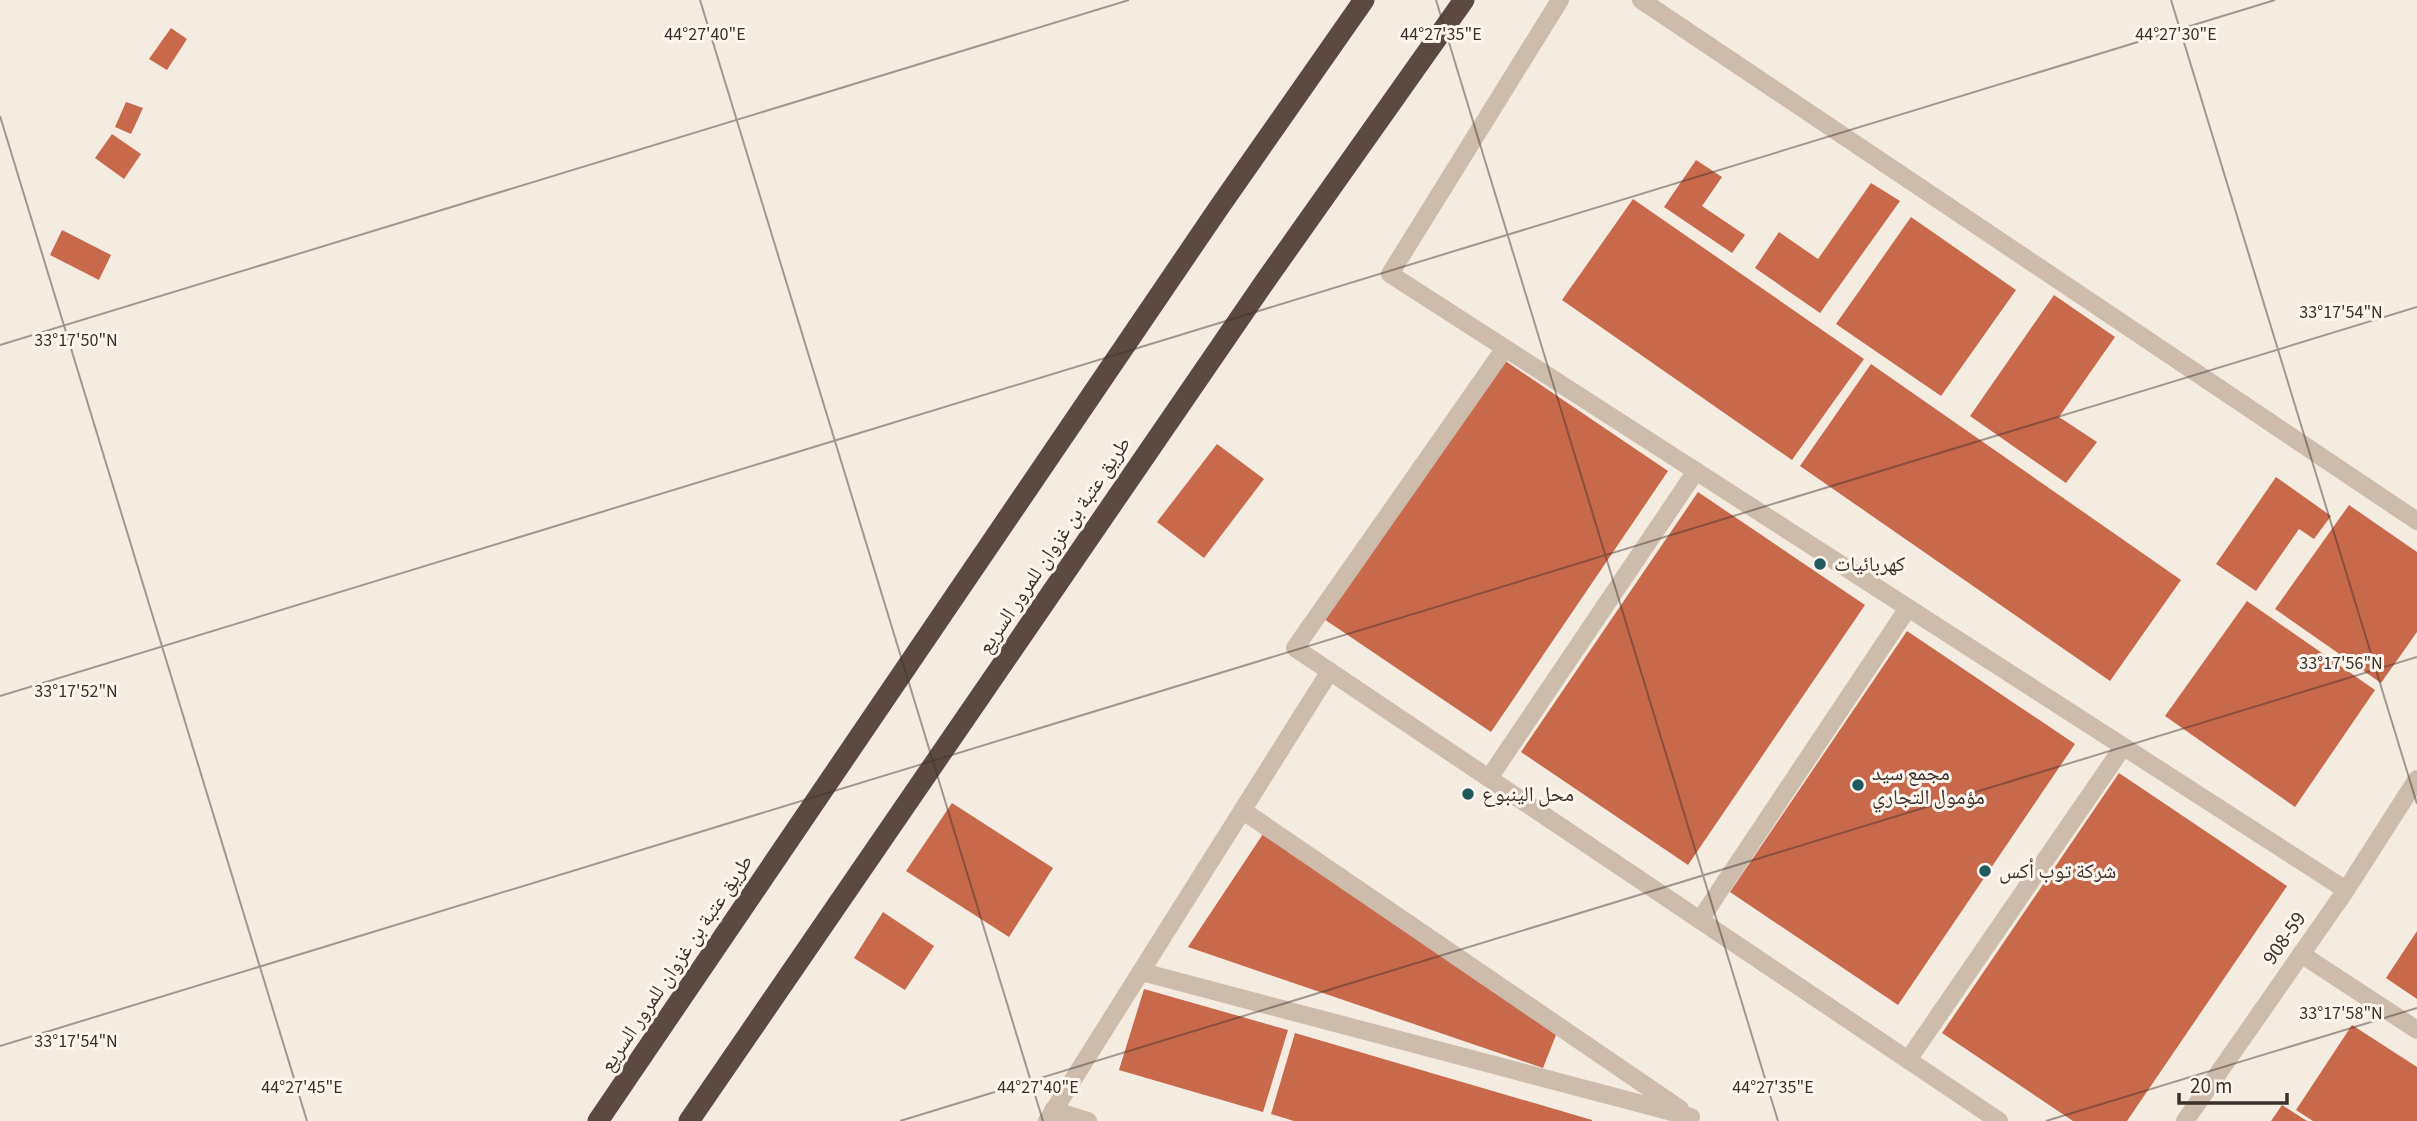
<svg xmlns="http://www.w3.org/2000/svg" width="2417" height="1121" font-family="'Source Sans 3','Noto Naskh Arabic',sans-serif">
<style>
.building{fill:#c8694b}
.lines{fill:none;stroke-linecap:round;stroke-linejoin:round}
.service{stroke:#cdbbac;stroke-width:18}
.minor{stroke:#cdbbac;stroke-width:18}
.motorway{stroke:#5c4a42;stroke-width:21}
.ticks{fill:none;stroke:#3b302b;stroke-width:2;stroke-opacity:0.45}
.poi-dot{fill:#1f5a5e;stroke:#fbf5ee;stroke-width:2.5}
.labels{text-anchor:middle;stroke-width:6;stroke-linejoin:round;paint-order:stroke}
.street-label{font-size:21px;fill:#3b302b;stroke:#fbf5ee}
.poi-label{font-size:21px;fill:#3b302b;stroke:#fbf5ee;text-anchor:start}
.ticks-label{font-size:18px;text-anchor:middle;fill:#3b302b;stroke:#fbf5ee;stroke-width:6;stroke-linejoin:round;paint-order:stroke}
</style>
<rect width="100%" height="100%" fill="#f4ebe1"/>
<path class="building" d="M171,28L187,39L167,70L149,59Z
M126,102L143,108L131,134L115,127Z
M112,134L141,154L124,179L95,158Z
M1696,160L1722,177L1702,206L1745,235L1732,253L1664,207Z
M1871,183L1900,201L1820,313L1755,268L1779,232L1818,259Z
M1633,199L1864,359L1792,460L1562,300Z
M1911,217L2016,290L1941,396L1836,324Z
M62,230L111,255L99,280L50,255Z
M2054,295L2115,337L2059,417L2097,442L2066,483L1970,416Z
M1501,358L1668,471L1491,732L1324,619Z
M1871,364L2181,580L2110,681L1800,466Z
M1217,444L1264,479L1204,558L1157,522Z
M2276,477L2331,516L2314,539L2299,529L2256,591L2216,564Z
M1698,492L1865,605L1688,865L1521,752Z
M2349,505L2417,552V632L2381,683L2275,609Z
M2247,601L2375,690L2295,807L2165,716Z
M1907,631L2075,744L1898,1005L1730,892Z
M2119,773L2287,886L2127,1121H2073L1942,1033Z
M952,803L1053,868L1009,937L906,871Z
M1263,834L1558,1030L1543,1068L1188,947Z
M883,912L934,946L905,990L854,958Z
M2417,931V999L2386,978Z
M1144,989L1288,1030L1263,1112L1119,1070Z
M2352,1025L2417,1067V1121H2313L2296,1110Z
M1295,1033L1592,1120V1121H1294L1271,1114Z
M2282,1105L2307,1121H2271Z"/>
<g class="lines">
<path class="service" d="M1489,778L1696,471
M1700,920L1908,608
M2301,954L2417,1030
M1908,1060L2123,747"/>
<path class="minor" d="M1560,0L1390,274L2346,890
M1641,0L2417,521
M1505,348L1295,648L1999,1121
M1242,810L1680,1109
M1142,972L1691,1117
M1053,1110L1088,1121
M1047,1121L1330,671
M2185,1121L2346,890L2417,779"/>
<path class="motorway" d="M598,1121L1220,206L1364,0
M689,1121L1266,280L1464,0"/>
</g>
<path class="ticks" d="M700,0L1043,1121M1436,0L1778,1121M2171,0L2417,804M0,116L307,1121M0,345L1129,0M0,696L2275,0M0,1046L2417,307M900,1121L2417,657M2046,1121L2417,1008"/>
<g class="poi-dot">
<circle cx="1820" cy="564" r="7"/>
<circle cx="1858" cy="785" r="7"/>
<circle cx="1468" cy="794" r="7"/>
<circle cx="1985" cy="871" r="7"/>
</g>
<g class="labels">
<g class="street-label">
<text transform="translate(1054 545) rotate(-56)" y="7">طريق عتبة بن غزوان للمرور السريع</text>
<text transform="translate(2284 938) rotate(-55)" y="7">908-59</text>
<text transform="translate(676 963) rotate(-56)" y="7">طريق عتبة بن غزوان للمرور السريع</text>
</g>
<g class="poi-label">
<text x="1834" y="571">كهربائيات</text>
<text x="1872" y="780">مجمع سيد<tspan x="1872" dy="24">مؤمول التجاري</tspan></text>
<text x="1482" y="801">محل الينبوع</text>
<text x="1999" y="878">شركة توب أكس</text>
</g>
</g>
<g class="ticks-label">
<text x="705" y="40">44°27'40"E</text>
<text x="1441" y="40">44°27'35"E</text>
<text x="2176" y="40">44°27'30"E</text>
<text x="2341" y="318">33°17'54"N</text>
<text x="76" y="346">33°17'50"N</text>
<text x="2341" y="669">33°17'56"N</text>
<text x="76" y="697">33°17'52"N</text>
<text x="2341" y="1019">33°17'58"N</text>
<text x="76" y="1047">33°17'54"N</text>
<text x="302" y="1093">44°27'45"E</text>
<text x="1038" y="1093">44°27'40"E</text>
<text x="1773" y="1093">44°27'35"E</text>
</g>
<path d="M2179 1093v10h108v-10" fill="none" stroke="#3b302b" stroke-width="3.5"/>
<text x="2190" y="1093" font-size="21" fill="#3b302b" stroke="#fbf5ee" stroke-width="5" paint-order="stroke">20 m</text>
</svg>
